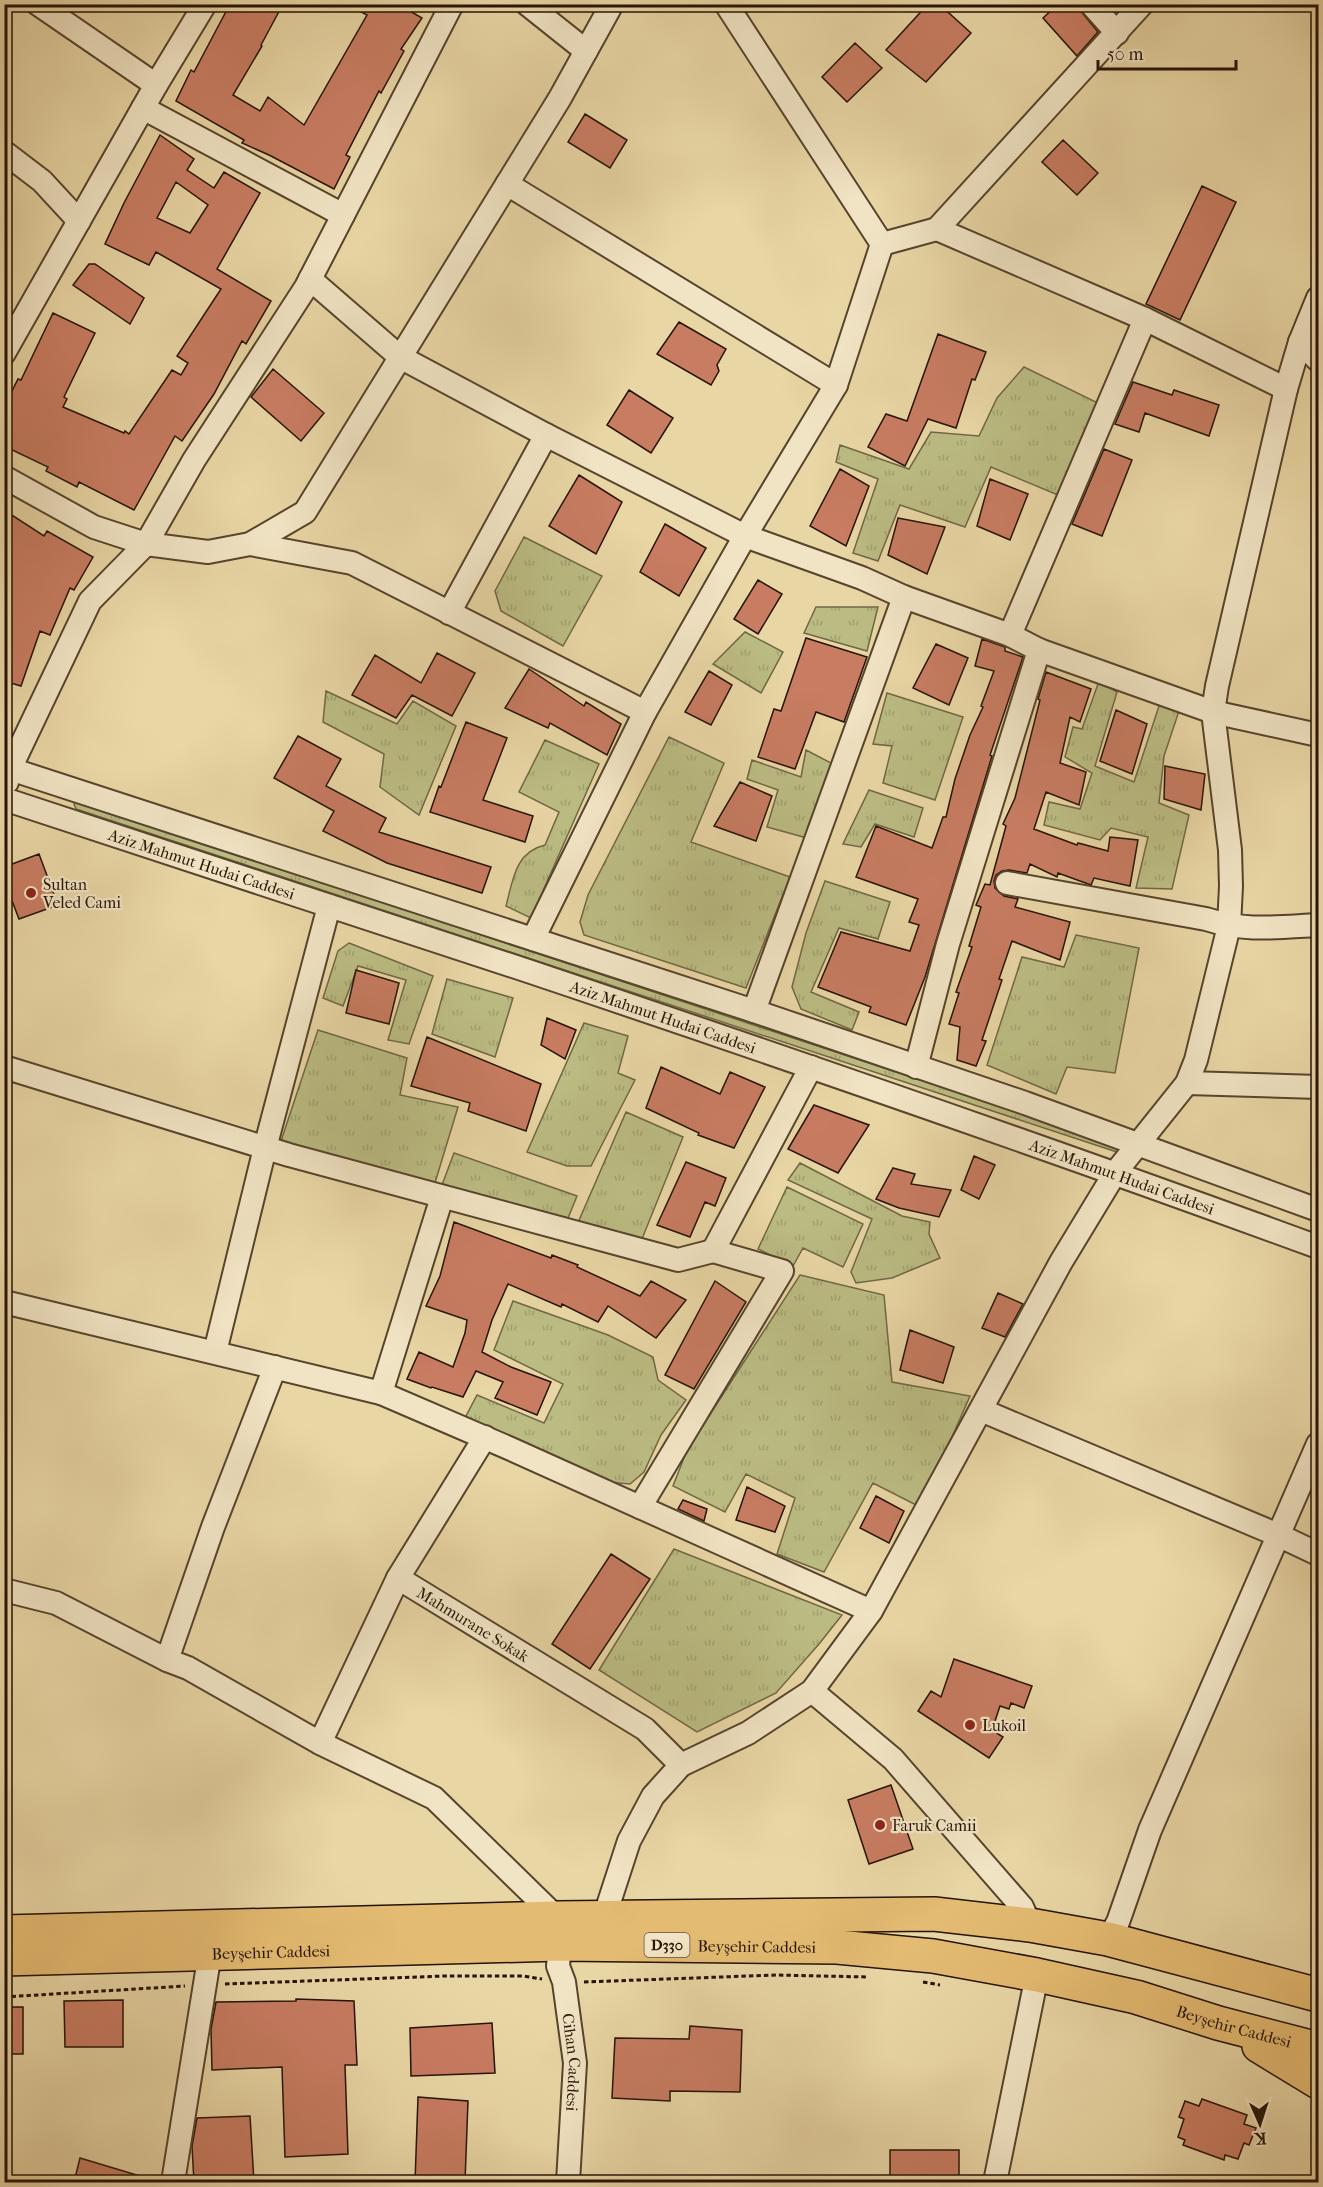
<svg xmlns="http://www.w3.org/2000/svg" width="1323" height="2187" font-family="'IM FELL French Canon',serif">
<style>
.grass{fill:url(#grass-tufts);stroke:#706844;stroke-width:1.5}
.building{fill:#c87c62;stroke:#251304;stroke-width:1.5;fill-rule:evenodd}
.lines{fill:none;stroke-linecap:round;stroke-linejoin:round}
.minor-casing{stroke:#56442c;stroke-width:26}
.highway-casing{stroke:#251304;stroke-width:36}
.path{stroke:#251304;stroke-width:3;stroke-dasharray:4.5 3;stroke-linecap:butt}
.minor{stroke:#f1e4c4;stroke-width:22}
.highway{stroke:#e4bb72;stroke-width:33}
.poi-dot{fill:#8f2418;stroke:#f1e4c4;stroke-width:2}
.labels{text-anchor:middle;stroke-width:4.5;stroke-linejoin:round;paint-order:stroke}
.shield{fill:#f1e4c4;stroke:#62523e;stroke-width:1.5}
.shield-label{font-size:15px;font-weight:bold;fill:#251304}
.street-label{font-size:16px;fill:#251304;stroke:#f1e4c4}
.poi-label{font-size:16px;fill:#251304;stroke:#f1e4c4;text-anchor:start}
</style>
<defs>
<pattern id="grass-tufts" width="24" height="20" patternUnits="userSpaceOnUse" patternTransform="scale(1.5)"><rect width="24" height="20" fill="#bbbc83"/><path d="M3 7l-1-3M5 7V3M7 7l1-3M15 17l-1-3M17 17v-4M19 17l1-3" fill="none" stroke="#a1a170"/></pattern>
</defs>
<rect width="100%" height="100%" fill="#e9d6a5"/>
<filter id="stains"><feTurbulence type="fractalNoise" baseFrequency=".00333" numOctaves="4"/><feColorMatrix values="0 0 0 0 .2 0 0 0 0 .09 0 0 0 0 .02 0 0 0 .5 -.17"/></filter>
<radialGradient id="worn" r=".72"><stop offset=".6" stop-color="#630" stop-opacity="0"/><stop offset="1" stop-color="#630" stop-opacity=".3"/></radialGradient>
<path class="grass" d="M1024,367L1098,403L1058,495L991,467L965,527L900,505L878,561L853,553L878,479L836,462L840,445L909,469L931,432L979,436L997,398Z
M524,537L602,576L563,646L501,611L495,591Z
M816,607H878L867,651L804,633Z
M745,632L783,652L761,693L713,664Z
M1099,681L1117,692L1095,766L1134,782L1160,703L1179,711L1164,756L1159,803L1189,815L1172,889L1136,888L1148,837L1111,828L1100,840L1044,825L1049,802L1080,809L1092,773L1065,757L1073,727L1082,729Z
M326,691L397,724L413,701L456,726L419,815L380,787L384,754L323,722Z
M887,693L963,717L935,800L883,783L892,746L873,744Z
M669,737L724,763L691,842L790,877L746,988L584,935L580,922L588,895Z
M545,740L599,764L531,918L506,906C513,880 515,852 545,845L559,812L519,792Z
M806,750L833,764L807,838L767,827L778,790L747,779L752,760L801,777Z
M869,790L923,808L914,837L875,824L861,847L843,844Z
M76,801L1123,1147L1120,1153L76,809L74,804Z
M825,881L890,902L878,939L839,928L811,992L859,1012L852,1030L801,1009L792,987L806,933Z
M1076,935L1139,948L1115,1073L1067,1067L1056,1094L987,1065L1022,957L1064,967Z
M349,943L433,976L409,1044L388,1040L406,980L358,966L343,1006L323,998L338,951Z
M447,979L513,998L495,1057L432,1034Z
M584,1023L628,1036L618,1073L635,1080L591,1166H567L527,1152Z
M318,1030L407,1058L400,1095L458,1107L434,1186L281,1141Z
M626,1112L683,1137L642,1239L577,1225Z
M454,1153L577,1196L568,1218L442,1185Z
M800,1163L902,1216L930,1222L929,1234L940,1258L892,1278L856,1283L851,1272L872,1219L788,1180Z
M787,1187L863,1224L843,1267L803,1248L793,1266L758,1249Z
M800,1275L884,1295L892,1382L970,1396L934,1478L918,1506L873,1483L824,1572L777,1554L795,1498L746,1474L725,1512L673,1486L687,1450Z
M513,1301L608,1335L653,1357L658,1380L686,1400L661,1435L644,1472L630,1484L608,1482L464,1420L477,1395L544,1423L563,1384L494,1350Z
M674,1549L842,1615L819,1644L776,1693L697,1732L599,1670Z"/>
<path class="building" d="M230,4H283L261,45L262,46L233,95L260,111L268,97L304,125L367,15L347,4H398L422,18L401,49L404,51L381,93L379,91L346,155L350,157L334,189L269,155L242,143L244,140L176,101L191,70L194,72Z
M928,4H939L971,33L926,82L886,50Z
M1058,4H1075L1098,32L1077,56L1043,18Z
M855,43L882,68L847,102L822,77Z
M585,114L627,140L610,168L568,142Z
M160,135L194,159L187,170L214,188L224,172L260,193L217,269L271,301L246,344L242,341L214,394L182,441L175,436L134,510L79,482L77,487L46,471L48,467L4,446V407L18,379L21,380L53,313L95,333L64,397L67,399L63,407L124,433L125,431L129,434L172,370L181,375L188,363L177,356L221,289L156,252L149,265L105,244L124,203ZM176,182L208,205L190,233L157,218Z
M1063,140L1098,173L1077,195L1042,162Z
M1202,186L1236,202L1180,320L1146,304Z
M89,264H95L144,298L130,324L73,285Z
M679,322L726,349L717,365L719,371L711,385L657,354Z
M938,334L986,352L975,380L972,379L956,428L928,419L905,466L868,447L886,414L907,421Z
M273,369L324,413L301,441L251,397Z
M1133,382L1172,395L1174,390L1219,405L1209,436L1145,413L1139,432L1115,424Z
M629,390L673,418L651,453L607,425Z
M1104,449L1132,460L1102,536L1072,524Z
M840,469L869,486L846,546L810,526Z
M579,475L622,502L596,554L549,526Z
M990,479L1028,494L1010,540L977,526Z
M4,510L44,536L47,531L93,557L74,590L70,588L50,635L40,631L21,686L4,681Z
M898,518L945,527L927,574L888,555Z
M665,524L706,548L679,596L640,572Z
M758,580L782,594L758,634L734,619Z
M806,638L867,657L844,722L816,712L795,769L758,757L774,709L781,711Z
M982,639L1005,647V651L1023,657L990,755L992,756L925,977L906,1025L869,1012L871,1007L818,987L841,932L910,951L919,925L909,922L918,899L856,877L876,826L932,848L943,817H946L955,779L970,735L983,707L981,706L994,671L975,666Z
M936,644L968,658L949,705L913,688Z
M437,653L475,673L452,716L412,695L396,718L352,695L375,655L421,683Z
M529,669L584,706L586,702L621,724L607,755L550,723L548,728L505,708Z
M709,671L732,685L711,725L685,712Z
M1046,672L1091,689L1080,722L1070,717L1060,763L1086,772L1079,805L1046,792L1034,829L1077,845L1078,843L1108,851L1110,837L1138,840L1130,886L1094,878L1091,885L1058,873L1057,877L1030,864L1027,873L1009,870L1002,871L996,875L994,881L995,888L1004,896L1018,899L1015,907L1070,922L1060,960L1012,941L999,979L1002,980L982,1040L986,1041L976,1066L957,1060L960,1027L949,1024L959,993L956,992L972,947L969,946L981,907L976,905L985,884L990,885L1006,826L1003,824L1015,798L1040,700L1038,699Z
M1116,710L1147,724L1132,774L1100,761Z
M466,722L507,738L483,800L533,816L525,842L430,812L439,786L441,787Z
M298,736L341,759L326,786L386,818L379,832L491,867L482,893L387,863L323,831L334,811L274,778Z
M1165,766L1205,774L1201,810L1164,799Z
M740,782L772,796L756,841L714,826Z
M39,854L58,905L19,919L4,880V867Z
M356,970L399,983L389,1024L346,1013Z
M547,1018L576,1030L565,1059L541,1045Z
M427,1037L541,1084L526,1131L468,1111L470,1103L411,1086Z
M661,1067L720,1094L730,1072L765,1087L734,1148L698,1135L699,1133L646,1108Z
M814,1105L869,1125L838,1173L788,1149Z
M974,1156L995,1165L979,1199L961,1190Z
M686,1162L726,1178L715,1206L705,1202L690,1237L657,1225Z
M893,1168L915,1174L911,1184L951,1190L939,1217L899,1208L876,1199Z
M454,1222L551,1258L552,1255L578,1265L577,1267L640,1296L651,1281L686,1300L656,1338L608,1306L598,1322L562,1304L561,1307L508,1284L492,1320L482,1352L511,1367L551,1382L537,1415L495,1398L503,1382L476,1371L463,1397L432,1387L431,1388L407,1379L419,1352L453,1367L465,1333L467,1320L426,1306L440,1276Z
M715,1281L746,1302L694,1389L665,1375Z
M998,1293L1023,1304L1005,1337L982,1328Z
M910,1330L954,1347L943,1383L900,1370Z
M747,1487L785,1506L775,1532L736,1520Z
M876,1496L904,1511L889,1543L860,1528Z
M683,1500L707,1509L704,1521L678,1509Z
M611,1554L650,1579L590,1669L552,1644Z
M954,1659L1032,1686L1024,1708L1011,1703L1009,1709L1000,1706L992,1730L1003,1737L989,1758L918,1711L931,1691L941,1697Z
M891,1785L913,1849L869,1864L848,1800Z
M296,1999L354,2001L357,2065H345L348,2154L285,2157L282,2067L212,2070L211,2029L216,2002L296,2001Z
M123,2000V2047H65L64,2001Z
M4,2007H23V2054H4Z
M492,2023L495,2073L411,2076L410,2028Z
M690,2026L742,2030L740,2092L670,2091V2101L612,2098L615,2038L689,2039Z
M418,2097L468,2101L465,2182H415Z
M1202,2099L1247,2115L1244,2124L1256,2128L1249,2145L1244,2143L1238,2159L1225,2155L1224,2160L1183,2145L1185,2140L1178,2137L1184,2119L1179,2117L1185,2101L1199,2106Z
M250,2116L254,2182H194L192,2146L197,2118Z
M890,2150H959V2182H890Z
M80,2158L150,2179L149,2182H74Z"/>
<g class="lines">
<g class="minor-casing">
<g id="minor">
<path d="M38,4L156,85L205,4"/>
<path d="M527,4L586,51"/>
<path d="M1091,4L1117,33"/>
<path d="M1142,4L937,229L1145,319L1286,389"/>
<path d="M143,108L343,215"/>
<path d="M4,152L42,181L79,221"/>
<path d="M507,184L836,385"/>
<path d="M882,244L937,229"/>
<path d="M310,279L400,357L546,435L745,536L862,578L904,597L1010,635L1039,650L1213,712L1318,735"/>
<path d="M1300,342L1318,360"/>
<path d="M4,353L156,85"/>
<path d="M4,477L94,527L146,544L208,552L250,544L305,512L560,98L612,4"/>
<path d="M250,544L352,563L645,712L745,536L836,385L882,244L726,4"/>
<path d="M449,613L546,435"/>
<path d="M1010,635L1145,319"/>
<path d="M4,767L754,1011L1025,1103L1318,1210"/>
<path d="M7,782L10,769L90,601L146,544L194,460L306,287L452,4"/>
<path id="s1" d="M4,799C179,857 354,913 528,971C793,1060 1056,1151 1318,1247"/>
<path d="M1007,883L1206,919C1246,932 1277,927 1318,925"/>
<path d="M533,939L645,712"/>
<path d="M754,1011L904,597"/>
<path d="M4,1067L289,1155L678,1260L713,1251"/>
<path d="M916,1067L948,944L1039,650"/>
<path d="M1187,1083L1318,1087"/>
<path d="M4,1302L381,1393L511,1449L871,1611"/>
<path d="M215,1352L265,1148L329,906"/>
<path d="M275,1367L213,1527L167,1660L188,1668L320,1743"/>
<path d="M381,1393L442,1197"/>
<path d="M981,1410L1278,1535L1318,1554"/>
<path id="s2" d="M485,1437L398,1578L645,1729L681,1765"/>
<path d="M640,1507L782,1271L713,1251L811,1067"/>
<path d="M398,1578L320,1743L434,1798L557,1918"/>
<path d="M4,1590L56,1603L167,1660"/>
<path d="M812,1691L893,1759L1022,1907L1030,1925"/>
<path d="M604,1918L629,1841L653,1796L681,1765L748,1733L812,1691L871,1611L1061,1262L1115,1173L1187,1083L1196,1060L1229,926L1231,886L1230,850L1213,712L1217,686L1286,389L1300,342L1318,298"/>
<path d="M1108,1939L1118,1922L1150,1830L1318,1444"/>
<path id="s3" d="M560,1944L558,1966L564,1982L575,2063L568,2182"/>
<path d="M173,2182L210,1953"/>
<path d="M995,2182L1037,1975"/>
</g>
</g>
<g class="highway-casing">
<g id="highway">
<path d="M4,1932L557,1918L934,1914L1030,1925L1108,1939L1318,1995"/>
<path id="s4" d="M4,1959L560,1944L837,1947L933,1956L1037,1975L1136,1997L1218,2023L1318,2049"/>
<path d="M1259,2046L1318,2082"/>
</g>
</g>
<path class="path" d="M584,1982L776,1975L868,1977
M923,1982L940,1985
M225,1984L445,1976H523L542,1979
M4,1997L185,1986"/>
<use href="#minor" class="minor"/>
<use href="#highway" class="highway"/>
</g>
<g class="poi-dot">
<circle cx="31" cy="893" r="6"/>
<circle cx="970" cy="1725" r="6"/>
<circle cx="880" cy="1825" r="6"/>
</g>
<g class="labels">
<rect class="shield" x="644.5" y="1933" width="45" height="24" rx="4.5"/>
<g class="shield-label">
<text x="667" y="1950">D330</text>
</g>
<g class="street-label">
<text dy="6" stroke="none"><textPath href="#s1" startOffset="208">Aziz Mahmut Hudai Caddesi</textPath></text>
<text dy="6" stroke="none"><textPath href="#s1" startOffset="694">Aziz Mahmut Hudai Caddesi</textPath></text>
<text dy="6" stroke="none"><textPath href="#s1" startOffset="1180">Aziz Mahmut Hudai Caddesi</textPath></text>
<text dy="6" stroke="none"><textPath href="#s2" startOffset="254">Mahmurane Sokak</textPath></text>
<text dy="6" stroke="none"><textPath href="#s4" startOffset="753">Beyşehir Caddesi</textPath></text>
<text dy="6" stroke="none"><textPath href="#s4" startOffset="267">Beyşehir Caddesi</textPath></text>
<text dy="6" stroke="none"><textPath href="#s4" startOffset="1239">Beyşehir Caddesi</textPath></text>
<text dy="6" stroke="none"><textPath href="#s3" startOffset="120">Cihan Caddesi</textPath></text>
</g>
<g class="poi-label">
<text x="43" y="890">Sultan<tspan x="43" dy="18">Veled Cami</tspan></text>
<text x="982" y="1731">Lukoil</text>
<text x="892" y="1831">Faruk Camii</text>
</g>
</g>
<rect width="1323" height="2187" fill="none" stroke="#e9d6a5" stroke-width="24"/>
<rect x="6" y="6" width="1311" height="2175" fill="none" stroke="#251304" stroke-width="3"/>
<rect x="12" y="12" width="1299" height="2163" fill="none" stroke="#251304" stroke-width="1.5"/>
<g transform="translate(1260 2124) rotate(177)" stroke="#f1e4c4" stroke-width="4.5" paint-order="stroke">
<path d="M0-4.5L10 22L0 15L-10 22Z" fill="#251304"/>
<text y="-9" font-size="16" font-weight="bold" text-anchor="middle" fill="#251304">K</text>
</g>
<path d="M1098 60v9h138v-9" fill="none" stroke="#251304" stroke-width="3"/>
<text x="1107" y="60" font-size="18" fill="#251304" stroke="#f1e4c4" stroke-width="4.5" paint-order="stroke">50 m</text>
<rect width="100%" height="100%" filter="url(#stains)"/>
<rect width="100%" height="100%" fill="url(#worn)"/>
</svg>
